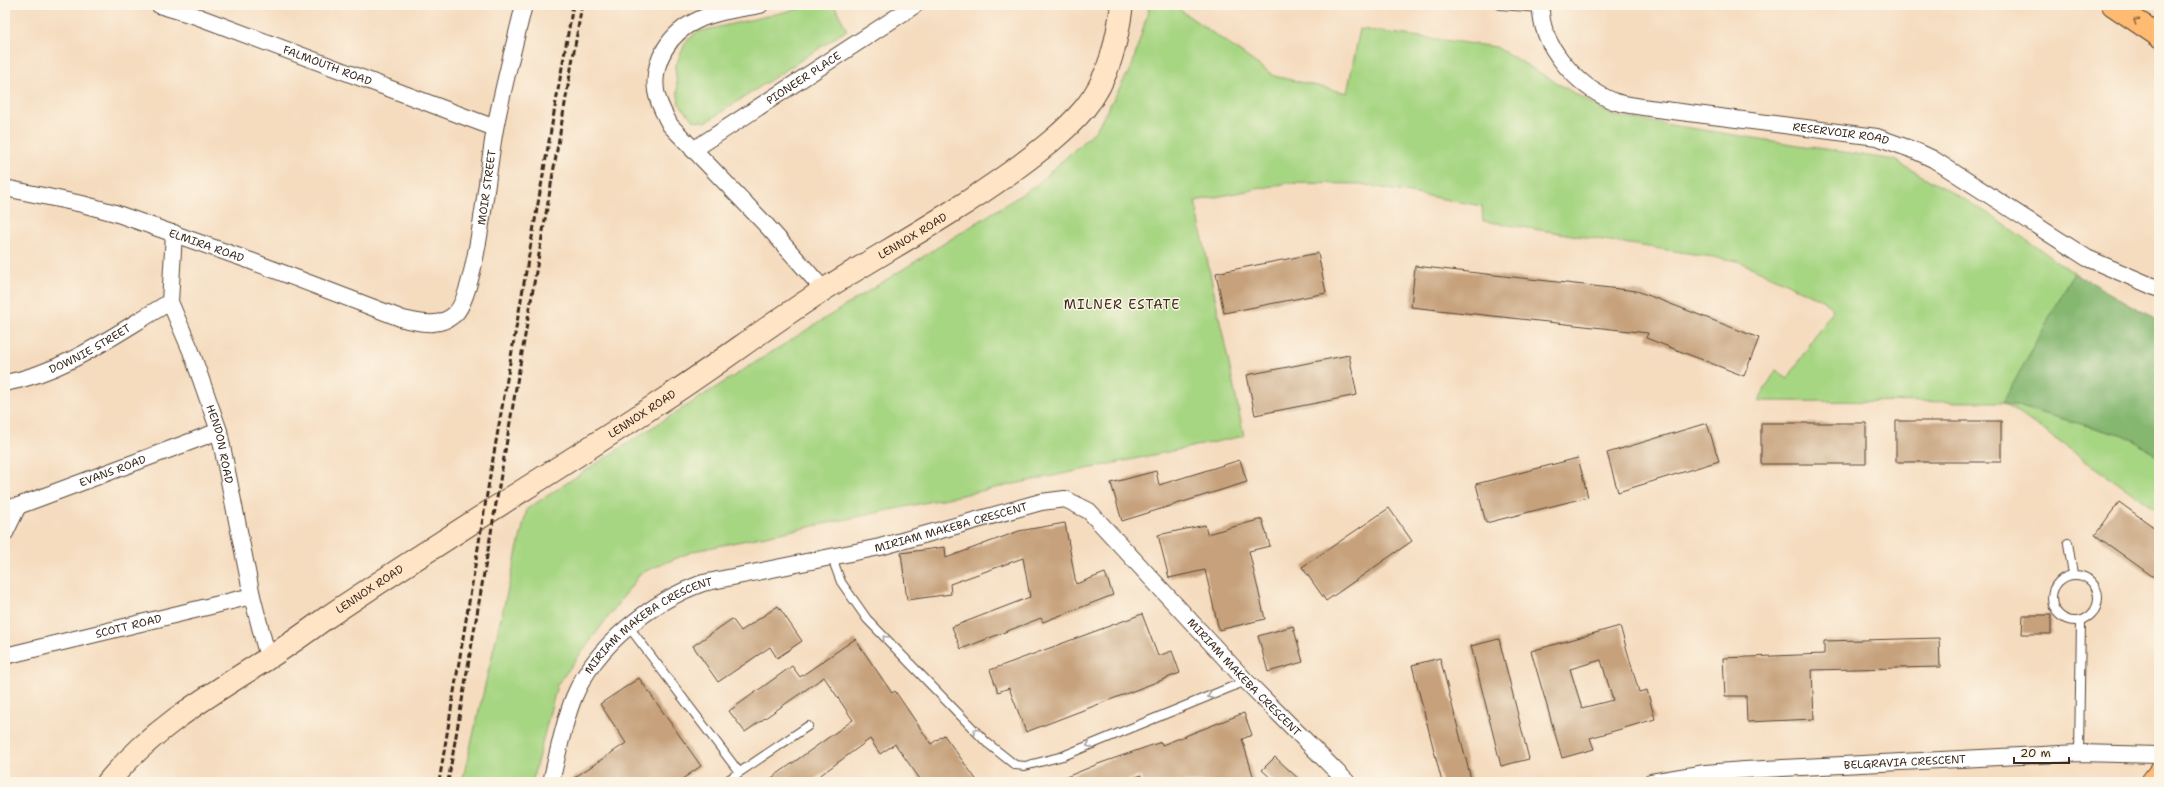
<svg xmlns="http://www.w3.org/2000/svg" width="2164" height="787" font-family="'Shantell Sans',sans-serif">
<style>
.green{fill:#a7d683;stroke:#718050}
.forest{fill:#85b771;stroke:#607048}
.building{fill:#c6a17c;fill-rule:evenodd}
.lines{fill:none;stroke-linecap:round;stroke-linejoin:round}
.lane-casing{stroke:#574536;stroke-width:10}
.street-casing{stroke:#574536;stroke-width:18}
.secondary-casing{stroke:#574536;stroke-width:24}
.primary-casing{stroke:#574536;stroke-width:24}
.lane{stroke:#fff;stroke-width:8}
.street{stroke:#fff;stroke-width:16}
.secondary{stroke:#ffe4c6;stroke-width:22}
.primary{stroke:#ffbb71;stroke-width:22}
.rail{stroke:#3b2a1e;stroke-width:3;stroke-dasharray:6 3;stroke-linecap:butt}
.oneway{stroke:#936b43}
.oneway2{stroke:#a79f9a}
.labels{text-anchor:middle;stroke-width:3;stroke-linejoin:round;paint-order:stroke}
.street-label{font-size:11px;fill:#3b2a1e;stroke:#fcf5e5}
.quarter-label{font-size:13px;letter-spacing:1px;fill:#3b2a1e;stroke:#fcf5e5}
</style>
<rect width="100%" height="100%" fill="#fcf5e5"/>
<filter id="ink" filterUnits="userSpaceOnUse"><feTurbulence type="fractalNoise" baseFrequency=".025" numOctaves="2"/><feDisplacementMap in="SourceGraphic" scale="8" xChannelSelector="R" yChannelSelector="G"/><feConvolveMatrix kernelMatrix="1 2 1 2 8 2 1 2 1" color-interpolation-filters="sRGB"/></filter>
<filter id="wash" filterUnits="userSpaceOnUse"><feTurbulence type="fractalNoise" baseFrequency=".012" numOctaves="4" result="noise"/><feDisplacementMap in="SourceGraphic" scale="16" xChannelSelector="R" yChannelSelector="G"/><feGaussianBlur stdDeviation="0.9" result="paint"/><feColorMatrix in="noise" values="0 0 0 0 0 0 0 0 0 0 0 0 0 0 0 0 0 1.4 0 .05"/><feComposite in="paint" operator="in"/></filter>
<g filter="url(#wash)">
<rect width="100%" height="100%" fill="#f5dcbf"/>
<path class="green" d="M815,5H834L847,30L706,122L693,120L679,104L675,67L686,42L697,32Z
M1150,5H1173L1274,76L1347,93L1360,29L1496,47L1613,116L1894,160L1986,212L2074,273L2004,402L2134,439L2159,458V512L2003,402L1758,401L1776,370L1788,378L1833,309L1822,300L1738,261L1483,221L1482,206L1361,184L1288,183L1195,201L1244,436L694,551L641,573L557,685L532,782H462L527,509L634,439L1035,186L1096,130L1132,66Z"/>
<path class="forest" d="M2074,273L2159,321V458L2134,439L2003,402Z"/>
<g id="blocks">
<path class="building" d="M1318,253L1326,293L1224,313L1216,273Z
M1415,266L1637,291L1759,338L1744,376L1646,338L1648,333L1411,307Z
M1349,355L1357,395L1255,415L1247,375Z
M1896,421H2001V462H1896Z
M1707,423L1719,461L1618,492L1607,453Z
M1761,423H1866V464H1761Z
M1578,458L1588,497L1486,523L1476,484Z
M1240,460L1247,482L1122,521L1111,483L1156,471L1159,485Z
M2119,502L2159,531V581L2095,535Z
M1389,508L1412,541L1326,601L1302,567Z
M1262,519L1270,546L1249,551L1265,619L1219,630L1205,570L1169,578L1158,535L1205,525L1207,534Z
M1065,523L1076,584L1105,573L1113,595L1043,622L1041,618L961,649L952,627L1030,597L1023,558L950,584L951,594L907,600L901,553L945,547L946,558L1019,531Z
M778,606L802,641L777,658L770,647L718,682L693,646L732,619L741,631Z
M1142,614L1158,656L1172,651L1180,673L1026,732L1009,688L998,692L990,670Z
M2023,615H2051V634H2022Z
M1293,626L1303,662L1268,672L1258,636Z
M1620,626L1639,692L1647,690L1655,719L1590,738L1594,749L1562,758L1531,651ZM1601,660L1613,700L1582,708L1570,669Z
M1939,638L1940,667L1812,670L1814,719L1747,722L1746,696H1725L1723,658L1824,654V641Z
M855,639L892,693L895,691L931,744L944,735L978,782H922L895,744L880,754L870,739L811,782H766L853,720L824,677L745,732L729,711L792,666L800,677Z
M1499,639L1529,759L1501,766L1471,646Z
M1440,658L1471,779L1459,782H1442L1412,665Z
M639,678L701,766L678,782H568L626,743L600,704Z
M1244,713L1252,735L1242,739L1255,782H1142L1141,775L1123,782H1054L1098,764L1161,742L1162,745Z
M1275,757L1302,782H1275L1262,770Z"/>
</g>
</g>
<g filter="url(#ink)">
<use href="#blocks" fill-opacity="0" stroke="#574536" stroke-width="1"/>
<g class="lines">
<g class="lane-casing">
<path id="lane" d="M1500,5L1541,8
M2068,543L2073,574
M832,558L841,582L867,619L986,742L1015,765L1025,766L1063,756L1246,681
M2052 598a23 23 0 1 1 46 0a23 23 0 1 1-46 0Z
M629,627L739,772
M2079,753L2081,621
M725,782L808,726"/>
</g>
<g class="street-casing">
<g id="street">
<path id="s1" d="M159,5L196,16L495,128"/>
<path d="M760,5C740,9 717,11 698,20C670,32 652,61 656,91C658,104 665,115 670,125L768,227L824,290"/>
<path id="s2" d="M1541,5C1539,45 1577,86 1613,101C1624,105 1638,106 1649,108L1877,137L1916,151L1933,159L2087,258L2159,289"/>
<path id="s3" d="M693,150L915,5"/>
<path id="s4" d="M5,188L82,204L115,213L251,261L403,319C422,323 439,328 455,314C477,293 488,165 495,129C503,87 514,46 524,5"/>
<path id="s5" d="M174,233L170,302L191,351L219,431L252,596L268,658"/>
<path id="s6" d="M5,383C66,372 118,332 170,302"/>
<path id="s7" d="M5,508L18,506L219,431"/>
<path d="M5,533L18,506"/>
<path id="s8" d="M5,656L252,596"/>
<path id="s9" d="M551,782C558,754 563,724 574,697C595,646 652,601 703,583L880,547L1041,502L1065,499L1089,511L1246,681L1347,782"/>
<path id="s10" d="M1651,782L1705,773L1744,770L2079,753L2159,755"/>
</g>
</g>
<g class="secondary-casing">
<g id="secondary">
<path id="s11" d="M108,782C153,728 208,696 267,659C287,646 307,632 326,618C438,542 554,472 666,398C721,362 773,322 828,287C889,249 953,214 1011,172C1037,153 1064,133 1085,108C1109,79 1117,41 1122,5"/>
</g>
</g>
<g class="primary-casing">
<path id="primary" d="M2113,5L2159,36
M2152,782L2159,773"/>
</g>
<use href="#lane" class="lane"/>
<use href="#street" class="street"/>
<use href="#secondary" class="secondary"/>
<use href="#primary" class="primary"/>
<path class="rail" d="M439,782L491,470L573,5
M448,782L582,5"/>
</g>
<defs><path id="oneway-chevron" d="M-2-3.5L2.5 0L-2 3.5" fill="none" stroke-width="1.6" stroke-linecap="round" stroke-linejoin="round"/></defs>
<use class="oneway" href="#oneway-chevron" transform="translate(2136 21) rotate(-146)"/>
<g class="oneway2">
<use href="#oneway-chevron" transform="translate(885 638) rotate(-134)"/>
<use href="#oneway-chevron" transform="translate(1210 696) rotate(158)"/>
<use href="#oneway-chevron" transform="translate(976 731) rotate(-134)"/>
<use href="#oneway-chevron" transform="translate(1089 745) rotate(158)"/>
</g>
</g>
<g class="labels">
<g class="street-label">
<text dy="4" stroke="none"><textPath href="#s1" startOffset="179">FALMOUTH ROAD</textPath></text>
<text dy="4" stroke="none"><textPath href="#s3" startOffset="132">PIONEER PLACE</textPath></text>
<text dy="4" stroke="none"><textPath href="#s2" startOffset="357">RESERVOIR ROAD</textPath></text>
<text dy="4" stroke="none"><textPath href="#s4" startOffset="606">MOIR STREET</textPath></text>
<text dy="4" stroke="none"><textPath href="#s11" startOffset="974">LENNOX ROAD</textPath></text>
<text dy="4" stroke="none"><textPath href="#s4" startOffset="210">ELMIRA ROAD</textPath></text>
<text dy="4" stroke="none"><textPath href="#s6" startOffset="92">DOWNIE STREET</textPath></text>
<text dy="4" stroke="none"><textPath href="#s11" startOffset="650">LENNOX ROAD</textPath></text>
<text dy="4" stroke="none"><textPath href="#s5" startOffset="220">HENDON ROAD</textPath></text>
<text dy="4" stroke="none"><textPath href="#s7" startOffset="114">EVANS ROAD</textPath></text>
<text dy="4" stroke="none"><textPath href="#s9" startOffset="519">MIRIAM MAKEBA CRESCENT</textPath></text>
<text dy="4" stroke="none"><textPath href="#s11" startOffset="326">LENNOX ROAD</textPath></text>
<text dy="4" stroke="none"><textPath href="#s8" startOffset="127">SCOTT ROAD</textPath></text>
<text dy="4" stroke="none"><textPath href="#s9" startOffset="195">MIRIAM MAKEBA CRESCENT</textPath></text>
<text dy="4" stroke="none"><textPath href="#s9" startOffset="891">MIRIAM MAKEBA CRESCENT</textPath></text>
<text dy="4" stroke="none"><textPath href="#s10" startOffset="255">BELGRAVIA CRESCENT</textPath></text>
</g>
<g class="quarter-label">
<text x="1122" y="309">MILNER ESTATE</text>
</g>
</g>
<rect width="2164" height="787" fill="none" stroke="#fcf5e5" stroke-width="20"/>
<path d="M2014 757v6h55v-6" fill="none" stroke="#3b2a1e" stroke-width="2"/>
<text x="2020" y="757" font-size="12" fill="#3b2a1e" stroke="#fcf5e5" stroke-width="3" paint-order="stroke">20 m</text>
</svg>
